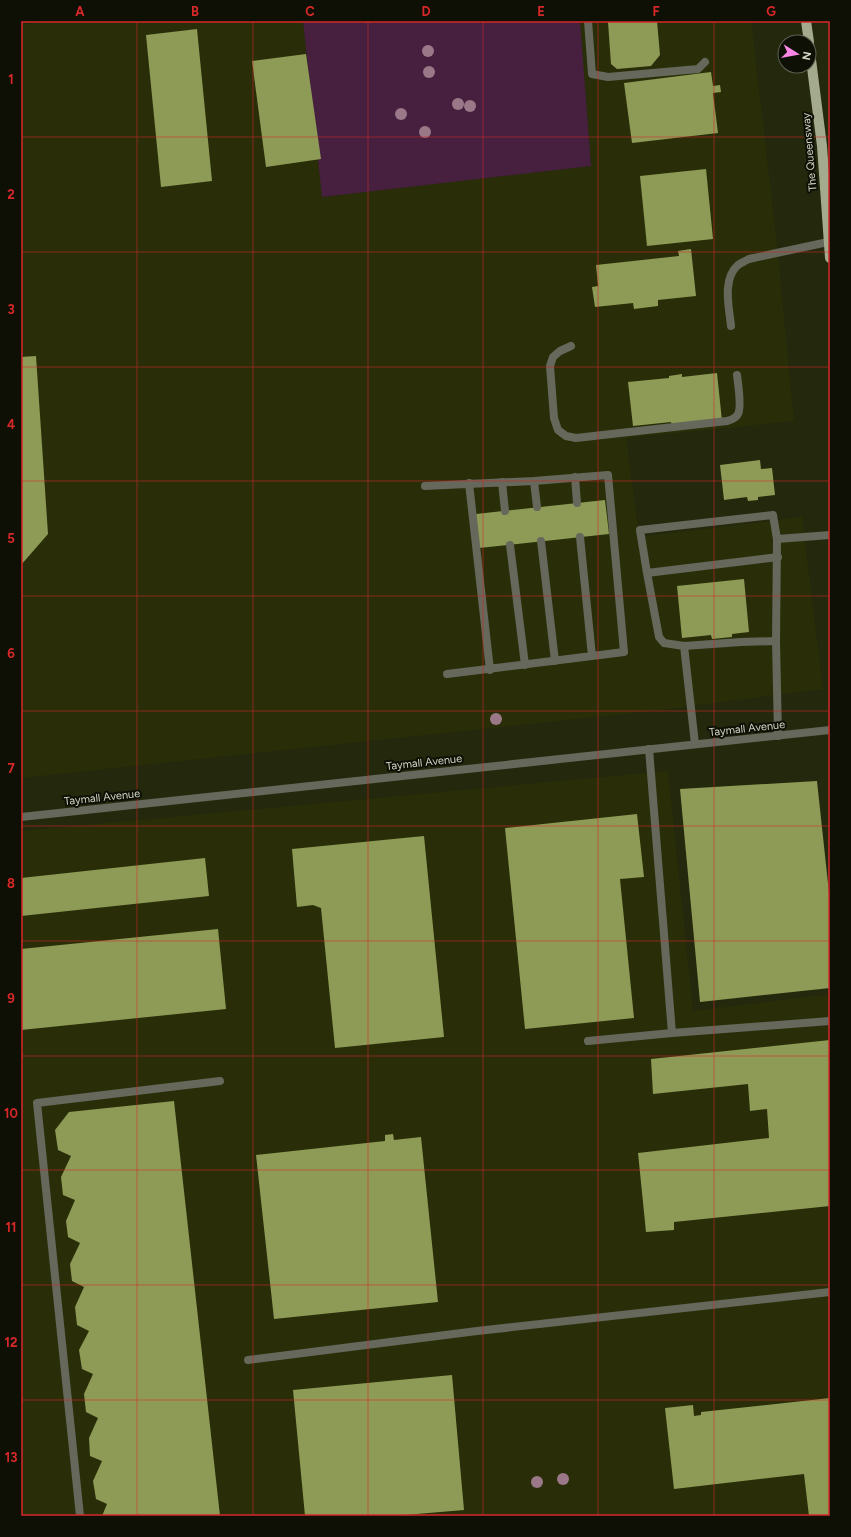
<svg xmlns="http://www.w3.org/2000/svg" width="851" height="1537" font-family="Figtree,sans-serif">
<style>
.built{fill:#292e09}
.green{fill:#472040}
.building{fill:#8e9b56}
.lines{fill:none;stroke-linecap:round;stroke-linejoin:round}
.lane{stroke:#65685a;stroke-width:8}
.street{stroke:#65685a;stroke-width:8}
.primary{stroke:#a4aa8e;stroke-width:10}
.tree{fill:#9a7888}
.grid{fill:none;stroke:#d62828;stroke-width:1;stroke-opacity:0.55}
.labels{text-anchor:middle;stroke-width:4;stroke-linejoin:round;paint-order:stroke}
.street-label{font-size:11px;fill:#d2d6c5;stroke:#0e1005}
.neatline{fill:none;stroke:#d62828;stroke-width:1.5}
.grid-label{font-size:13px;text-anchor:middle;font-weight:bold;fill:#d62828}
</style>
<rect width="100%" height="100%" fill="#24280c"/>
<path class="built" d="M54,21H303L322,197L591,166L580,21H751L776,235L794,421L626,438L639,537L802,517L823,689L660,710L21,778V25Z
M668,771L693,1011L830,994V1516H21V831Z"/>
<path class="green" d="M303,21H580L591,166L322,197Z"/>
<path class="building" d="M619,21H657L660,55L651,66L617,69L611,64L608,22Z
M197,29L212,181L161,187L146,35Z
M306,54L321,159L266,167L252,61Z
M711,72L713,86L720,85L721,92L713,93L718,133L632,143L624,83Z
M706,169L713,239L647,246L640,176Z
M691,249L696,296L658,300V306L634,309L633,303L595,307L592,287L598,286L596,265L679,256L678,251Z
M36,356L48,534L21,565V357Z
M717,373L722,421L672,426L671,422L633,426L628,382L669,378V376L682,374V377Z
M760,460L761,469L772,468L775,495L758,497V500L748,501L747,497L724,500L720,465Z
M605,500L609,534L479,548L476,514Z
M744,579L749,632L732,634V637L712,639L711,635L682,638L677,586Z
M817,781L830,902V988L700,1002L680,789Z
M637,814L644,877L620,879L634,1018L525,1029L505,828Z
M424,836L444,1037L335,1048L321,908L313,905L297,907L292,849Z
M205,858L209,896L21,916V878Z
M218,929L226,1009L21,1030V949Z
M830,1040V1206L674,1222V1230L646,1232L638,1153L769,1138L767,1109L750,1111L748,1084L653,1094L651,1059Z
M174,1101L220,1516H102L107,1504L96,1499L93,1481L102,1461L90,1456L89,1438L98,1418L86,1412L84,1394L93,1374L82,1369L79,1350L89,1331L77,1325L75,1307L84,1287L72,1281L70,1264L80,1243L68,1237L66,1221L75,1200L63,1195L61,1177L71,1156L58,1150L55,1130L69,1112Z
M393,1134L394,1140L421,1137L438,1302L274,1319L256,1155L385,1141V1135Z
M452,1375L464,1510L393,1516H305L293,1390Z
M830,1398V1516H809L804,1474L674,1489L665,1408L693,1405L694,1416L701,1415V1412Z"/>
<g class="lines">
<path class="lane" d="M588,21L592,74L608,77L698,69L705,62
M731,326C729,307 722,279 738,265C741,263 745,261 749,259L828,242
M571,346L560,351L553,357L550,366L554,418L558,430L566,436L576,438L727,421C731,420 736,418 738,414C742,407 738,384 737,375
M575,477L577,503
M534,481L537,507
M502,482L505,511
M469,483L490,670
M425,486L534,481L608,475L624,652L447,674
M580,537L592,656
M777,539L830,535
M541,541L555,661
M510,545L525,665
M647,573L778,557
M776,641L741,642L684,646L664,643L659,637L647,573L640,530L773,515L777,539L776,641L778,736
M684,646L695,744
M672,1033L830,1021
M588,1041L672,1033L649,749
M248,1360L477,1331L830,1292
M80,1516L37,1103L220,1081"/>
<path class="street" d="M21,817L830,730"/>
<path class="primary" d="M806,21L809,42
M809,44L822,146L830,258"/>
</g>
<g class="tree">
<circle cx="428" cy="51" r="6"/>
<circle cx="429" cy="72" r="6"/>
<circle cx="458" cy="104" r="6"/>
<circle cx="470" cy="106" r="6"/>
<circle cx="401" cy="114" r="6"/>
<circle cx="425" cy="132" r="6"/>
<circle cx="496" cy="719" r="6"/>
<circle cx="563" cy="1479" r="6"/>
<circle cx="537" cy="1482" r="6"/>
</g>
<path class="grid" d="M137,21V1516M253,21V1516M368,21V1516M483,21V1516M598,21V1516M714,21V1516M21,137H830M21,252H830M21,367H830M21,481H830M21,596H830M21,711H830M21,826H830M21,941H830M21,1056H830M21,1170H830M21,1285H830M21,1400H830"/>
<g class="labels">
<g class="street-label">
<text transform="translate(809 152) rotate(-95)" y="4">The Queensway</text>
<text transform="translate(747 728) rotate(-6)" y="4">Taymall Avenue</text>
<text transform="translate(424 762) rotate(-6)" y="4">Taymall Avenue</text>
<text transform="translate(102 797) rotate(-6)" y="4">Taymall Avenue</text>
</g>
</g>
<rect width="851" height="1537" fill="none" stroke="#0e1005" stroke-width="44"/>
<g transform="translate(797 54) rotate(101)"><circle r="19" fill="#0e1005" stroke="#5c5f52"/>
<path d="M0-3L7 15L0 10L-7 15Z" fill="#fa87e6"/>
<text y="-6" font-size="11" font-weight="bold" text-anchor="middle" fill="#d2d6c5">N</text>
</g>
<rect x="22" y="22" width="807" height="1493" class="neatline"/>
<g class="grid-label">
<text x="80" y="16">A</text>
<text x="195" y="16">B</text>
<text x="310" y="16">C</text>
<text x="426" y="16">D</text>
<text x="541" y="16">E</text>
<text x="656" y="16">F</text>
<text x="771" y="16">G</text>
<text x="11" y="84">1</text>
<text x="11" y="199">2</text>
<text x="11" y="314">3</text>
<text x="11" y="429">4</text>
<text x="11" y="543">5</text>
<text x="11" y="658">6</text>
<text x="11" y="773">7</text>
<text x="11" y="888">8</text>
<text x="11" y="1003">9</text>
<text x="11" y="1118">10</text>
<text x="11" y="1232">11</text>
<text x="11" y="1347">12</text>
<text x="11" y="1462">13</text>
</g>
</svg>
